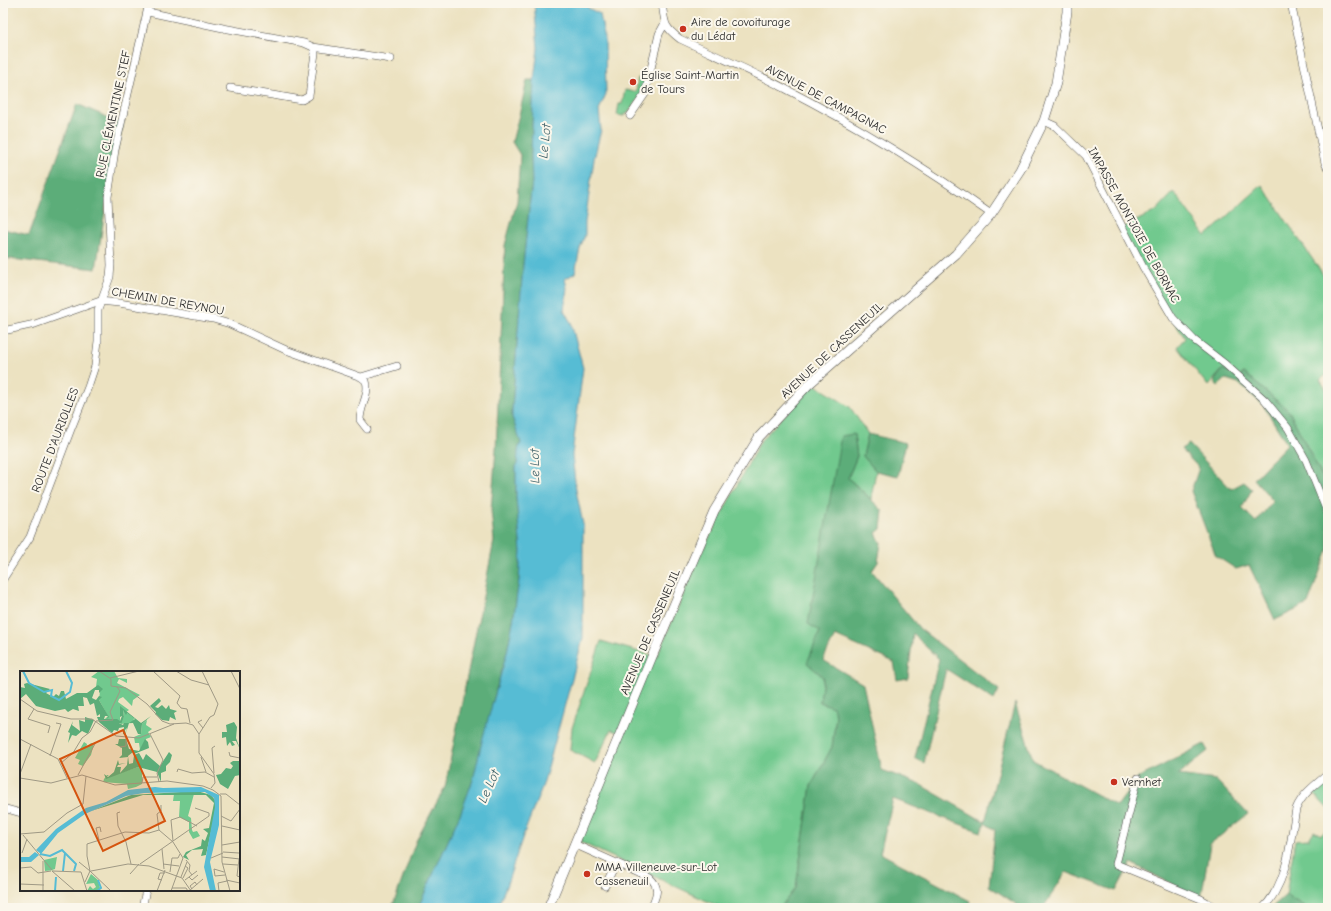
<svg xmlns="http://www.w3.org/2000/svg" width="1331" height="911" font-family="'Comic Neue',sans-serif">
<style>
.green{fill:#71c98e;stroke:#4e7a5c}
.forest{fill:#5cad79;stroke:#446c52}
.water{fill:#56bcd4;stroke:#407480}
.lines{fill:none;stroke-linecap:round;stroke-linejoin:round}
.minor-casing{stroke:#484642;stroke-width:8}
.major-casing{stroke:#484642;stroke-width:10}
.minor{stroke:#fff;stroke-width:7}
.major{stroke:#fff;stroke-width:9}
.poi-dot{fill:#c8321e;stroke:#fbf7ec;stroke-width:1.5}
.labels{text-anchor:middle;stroke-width:4;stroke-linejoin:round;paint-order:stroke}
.poi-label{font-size:12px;fill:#2b2b2b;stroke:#fbf7ec;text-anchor:start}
.street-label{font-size:12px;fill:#2b2b2b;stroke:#fbf7ec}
.water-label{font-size:13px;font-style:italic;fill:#3a5e66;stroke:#fbf7ec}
.inset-river{fill:none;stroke:#56bcd4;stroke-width:2}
.inset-road{fill:none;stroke:#9f9985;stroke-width:1}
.view{fill:#d5540f;fill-opacity:0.15;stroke:#d5540f;stroke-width:2}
.inset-edge{fill:none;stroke:#2b2b2b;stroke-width:2}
</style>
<rect width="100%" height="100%" fill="#fbf7ec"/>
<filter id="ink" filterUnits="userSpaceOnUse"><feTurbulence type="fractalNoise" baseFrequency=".025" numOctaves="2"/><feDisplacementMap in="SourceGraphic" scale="8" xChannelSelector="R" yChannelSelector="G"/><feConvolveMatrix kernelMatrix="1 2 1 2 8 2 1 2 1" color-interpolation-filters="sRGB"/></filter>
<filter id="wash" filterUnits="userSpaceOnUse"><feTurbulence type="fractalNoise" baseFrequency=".012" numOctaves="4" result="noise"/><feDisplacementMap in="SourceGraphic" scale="16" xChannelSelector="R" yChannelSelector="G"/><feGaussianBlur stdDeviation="0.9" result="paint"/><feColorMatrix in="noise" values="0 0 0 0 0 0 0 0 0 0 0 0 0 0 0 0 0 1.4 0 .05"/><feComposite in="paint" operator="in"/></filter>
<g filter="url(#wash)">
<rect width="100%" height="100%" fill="#ece2c1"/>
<path class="green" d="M638,78L647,79L643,94L627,114H624V116L617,115L619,104H622L625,90L636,92Z
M1262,185L1328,282V373L1320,380L1328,392V483L1326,484L1289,411L1244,373L1238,377L1223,369L1208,386L1177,347L1185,338L1170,316L1120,229L1156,211L1174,192L1206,236Z
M814,384L850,407L868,434L863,456L876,471L871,499L848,478L857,456L854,435L820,631L808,663L823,677L820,702L833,707L836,716L832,747L811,786L796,887L780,908H722L580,842L623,734L611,730L595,763L570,750L572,728L601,641L657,657L700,555L761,440Z
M1328,781V809L1314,794Z
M1328,828V908H1307L1286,895L1295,840L1309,839L1314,831L1321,835Z"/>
<path class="forest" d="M527,80H534L531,155L532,182L523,265L512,410V417L521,443C516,450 519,459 516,467V498L521,551L519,580L513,622L507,652L496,690L473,780L461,812L418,908H392L416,841L445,787L494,541L491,510L496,449L505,245L517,201L520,155L512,142L519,115Z
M77,104L123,124L110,178L96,269L3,258V229L29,235Z
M1223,369L1238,377L1244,373L1289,411L1326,484L1328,491V549L1308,604L1275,620L1249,565L1236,569L1216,556L1191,491L1199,468L1181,449L1189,444L1231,489L1244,482L1252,489L1242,508L1256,522L1273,501L1254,479L1287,444L1263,405L1238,383L1226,379L1218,386L1214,381Z
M854,434L857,456L848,478L883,511L881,529L876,533L881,543L878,562L872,571L920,629L999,690L994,700L946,669L924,763L915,758L939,659L922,643L913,633L908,678L897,680L894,662L835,636L823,660L863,684L882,770L919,784L985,822L1015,703L1033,760L1117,806L1138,778L1204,744L1208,751L1178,775L1216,780L1248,814L1210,844L1201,899L1131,863L1116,891L1066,872L1043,908H1018L1019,906L989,886L995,830L985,823L981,832L893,799L880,853L970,901L968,908H780L796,887L811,786L832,747L836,716L833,707L820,702L823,677L807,663L820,631L808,624L841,436Z
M868,434L906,443L898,476L876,471L863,456Z
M1286,895L1307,908H1271Z"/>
<path class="water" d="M534,3H588V8L600,14L605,41L606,94L599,110L601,130L594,159L585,222V235L580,248L575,273L565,279L567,288L564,310L571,323L583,368L572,455L576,490L583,524V638L544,782L523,836L507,884L497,908H418L461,812L473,780L483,737L507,652L513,622L519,580L521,551L516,498V467C519,459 516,450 521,443L512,417V410L523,265L532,182L531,155L534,80L538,48Z"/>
</g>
<g filter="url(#ink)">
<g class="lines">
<g class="minor-casing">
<path id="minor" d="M662,3C665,23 663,26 680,39C714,55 750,70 784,88C856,125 925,167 991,214
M1291,3L1325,163L1328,169
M148,12L223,28L304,43L313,47L315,53L309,96L302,100L230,88
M313,47L391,59
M630,116L645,94L659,34L665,23
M1044,121L1055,126L1086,156L1143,267L1173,318L1194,340L1225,364L1265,400L1288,428L1306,460L1328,514
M3,331L35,324L100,301L119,303L213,319L230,324L286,350L361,377L366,381C370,394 360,406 360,420L367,429
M361,377L397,366
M3,579L30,537L71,429L88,387L95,366L98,341V310L110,277L111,265L108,197L115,150L149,3
M1138,778L1116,864L1201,899L1217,908
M3,808L21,813
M574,844L650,878C661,888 656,896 651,908
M605,886L616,863
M142,908L146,890
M1263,908C1288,883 1290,842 1296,809C1302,794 1316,784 1328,774"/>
</g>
<g class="major-casing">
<path id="major" d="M548,908L651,659L714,511L759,437L808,385L956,254L991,214L1020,170L1044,121L1056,83L1067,12V3"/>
</g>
<use href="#minor" class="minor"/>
<use href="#major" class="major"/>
</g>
</g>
<g class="poi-dot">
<circle cx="683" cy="29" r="4"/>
<circle cx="633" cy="82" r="4"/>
<circle cx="1114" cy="782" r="4"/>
<circle cx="587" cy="874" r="4"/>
</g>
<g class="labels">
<g class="poi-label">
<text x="691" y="26">Aire de covoiturage<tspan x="691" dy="14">du Lédat</tspan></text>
<text x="641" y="79">Église Saint-Martin<tspan x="641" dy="14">de Tours</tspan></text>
<text x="1122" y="786">Vernhet</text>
<text x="595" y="871">MMA Villeneuve-sur-Lot<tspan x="595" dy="14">Casseneuil</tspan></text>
</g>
<g class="street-label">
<text transform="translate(826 99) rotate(28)" y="4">AVENUE DE CAMPAGNAC</text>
<text transform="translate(113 114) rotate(-78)" y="4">RUE CLÉMENTINE STEF</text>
<text transform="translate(1134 225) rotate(61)" y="4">IMPASSE MONTJOIE DE BORNAC</text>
<text transform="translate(168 301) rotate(10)" y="4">CHEMIN DE REYNOU</text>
<text transform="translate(832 350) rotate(-43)" y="4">AVENUE DE CASSENEUIL</text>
<text transform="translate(55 440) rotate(-69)" y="4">ROUTE D'AURIOLLES</text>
<text transform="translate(650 632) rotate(-67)" y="4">AVENUE DE CASSENEUIL</text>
</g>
<g class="water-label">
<text transform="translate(544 141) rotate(-84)" y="5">Le Lot</text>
<text transform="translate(534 466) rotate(-91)" y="5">Le Lot</text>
<text transform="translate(488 786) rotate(-66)" y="5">Le Lot</text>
</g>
</g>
<g transform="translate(20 671)">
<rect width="220" height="220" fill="#ece2c1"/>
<path d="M79,0H94L98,7L107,8V12L99,8L97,12L120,24L113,29L112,35L103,26L99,28L98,31L109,39L106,41L100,36V51L84,49L88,45L79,29L80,20L76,16L77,8L71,6ZM103,39L114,47L113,52L100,53L104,46ZM127,49L126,54L132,58L128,61L131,66L126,68L120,79L119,72H115L114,66L121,63L122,53ZM64,71L67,73L66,77L71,72L74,73L71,84L63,95L58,93L60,89L55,87ZM118,96L122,97V113L116,116L108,118L107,113L83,111L84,108L87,104H89L85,107ZM154,123H174L168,145L171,147L172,159L173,161L177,160L180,165L173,168L169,161V151L159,146L160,130H153ZM37,186L35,198H32L35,199L25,200L24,189ZM71,203L78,209L80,217L77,220H67L70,215L73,218L76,216L74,212L66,213Z" fill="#71c98e"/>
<path d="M7,12L30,18L26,22L33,26L36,23L39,25L41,20H44L46,28L57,22H67L78,14L83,18L79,22V19H75L72,27L76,29L79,25L82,26L79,29L89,46L87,48L88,45H85L84,48H97L100,50L102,45L100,46V35L121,52L131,45L122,53L121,63H118L113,52H109L115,48L107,42L106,44L103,39L104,46L101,53V52H99L103,54L104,52H109L106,62L107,57L105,59L106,64L103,63L104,56L99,57L98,60L94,59L92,62L79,51L77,46H80V43L77,45L74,32L70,34L67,27L63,26L64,35H58L59,40L53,38L48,41L45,38L35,40L16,35L6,23L0,28V16L5,17L4,13ZM139,27L141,30L135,36L138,37L142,34L146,38L149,34L150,38L157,40L154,42L156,49L150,46L149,50L142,49L135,43L136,41L130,35ZM65,46L74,49L68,63L62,60L56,65L52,64L48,72L50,62L48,61L53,50L52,54L60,60L59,49L65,51ZM214,51L217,56L216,67L220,78L216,70H212L215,74L212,75L210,71L207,75L206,66L202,67V61H207L206,54ZM99,68H106L109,78L119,80L125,68L128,71L129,77L114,83L113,81L108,85L109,93L113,92L114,84L119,82L123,89L126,83L140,95L149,81L152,84L150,91L146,95V100L141,102V111L137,101L118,96L86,108L84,103L88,106L94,101L98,89L99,93L106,92L98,94L97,96H101L100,102L107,94L108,86L99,87L102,84V77L95,73H98ZM213,90H220V104L215,105L208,118L200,113L196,104L201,103L206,97L211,98L213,95L210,92ZM177,120L191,124L195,129V142L186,184L181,185L183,178L172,179L166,184L169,189L163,186L166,181L181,175L182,168L185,170L188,162L183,158L189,157L194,132L186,124H123L71,140L111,124Z" fill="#5cad79"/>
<path d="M137,113L135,116L143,117L181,116L199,124V154L190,191L196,220H190L184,196L195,136L194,127L185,121L124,122L106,125L65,143L38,162L21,183L16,179L36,158L66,137L86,131L108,119L135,116ZM15,181L19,184L11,191H0V186H9Z" fill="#56bcd4"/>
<path class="inset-river" d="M3,0L9,12L24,21L32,19L31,25L39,29L50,21L52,12L46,0M20,183L30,185L42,179L56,193L54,200M43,200L45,182M35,220L36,206M77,220L81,217L78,209"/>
<path class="inset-road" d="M79,0L91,8V15L106,17L127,33L142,50L150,53L166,52L173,54L179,63V82L194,103L195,112L191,117M133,0L160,25L157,32L161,37L167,38L170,52M156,0L171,9L189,14M211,0L220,18M90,7L119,0M0,28L17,40L51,48H72L96,65L119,67L154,53M14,38L8,48L30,55L28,62M182,49L178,51L183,57M76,50L93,49L90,41L100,20L97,16M130,63L143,89L137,102L139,111M179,63L190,46L194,44L198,33L182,0M0,68L38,88L47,107M100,76L106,75V64M209,81L210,85L220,87M30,85L41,53L36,52M181,86L186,101M41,92L53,82L62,67L70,61L76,50M157,101L158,98L172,102L185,101L194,106M194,102L192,77L195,75M0,103L11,73M58,104L76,71M0,107L31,112L62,104L95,114L147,110L183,115L193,119L201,125L202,191L210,220M122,112L123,106H137M200,123H206L220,134M100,141L97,142L98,155L106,171L111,193M201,145L211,150L220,138M202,155L220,159M139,159L153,171L163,187L151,220M139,159L137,143L141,140V134M0,163L24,161L47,142L63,133L66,105M3,164L32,199M79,169L76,157L80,156L81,161M153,170L151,149L160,146L177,155M202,174L220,171M142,178L144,198M203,181L219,182M2,182L7,168M67,185V173L105,161L129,162L139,159M67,185L70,200M202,186L220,188M191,187L203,182M219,188L217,205L220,206M166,189L170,194L169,200L172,204M59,191L70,200M120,193L189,145V142L175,137M143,193L159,195M203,193L218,194M0,197L11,196L18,202L31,200M32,200L55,220M32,200L61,201M70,200L91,220M71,200L108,193L129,195L162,207L171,220M61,201L67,220M150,201L152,187H158L160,183M204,201L194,198L195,205L205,204M110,203L119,193M161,206L167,191M169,206L172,209L178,204M163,207L168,197L165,195M142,209L138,208L140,202H145M165,209L177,200M206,209L220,212M65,211L70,200M0,213L24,214M152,217H166L168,220M172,218L170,215L175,211L177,214M23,220V190M137,220L145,199M169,220L183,208M199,220L198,212L207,210"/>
<path class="view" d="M103,59L145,150L83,180L40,88Z"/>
<rect width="220" height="220" class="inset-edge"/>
</g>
<rect width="1331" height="911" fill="none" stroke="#fbf7ec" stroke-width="16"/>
</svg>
